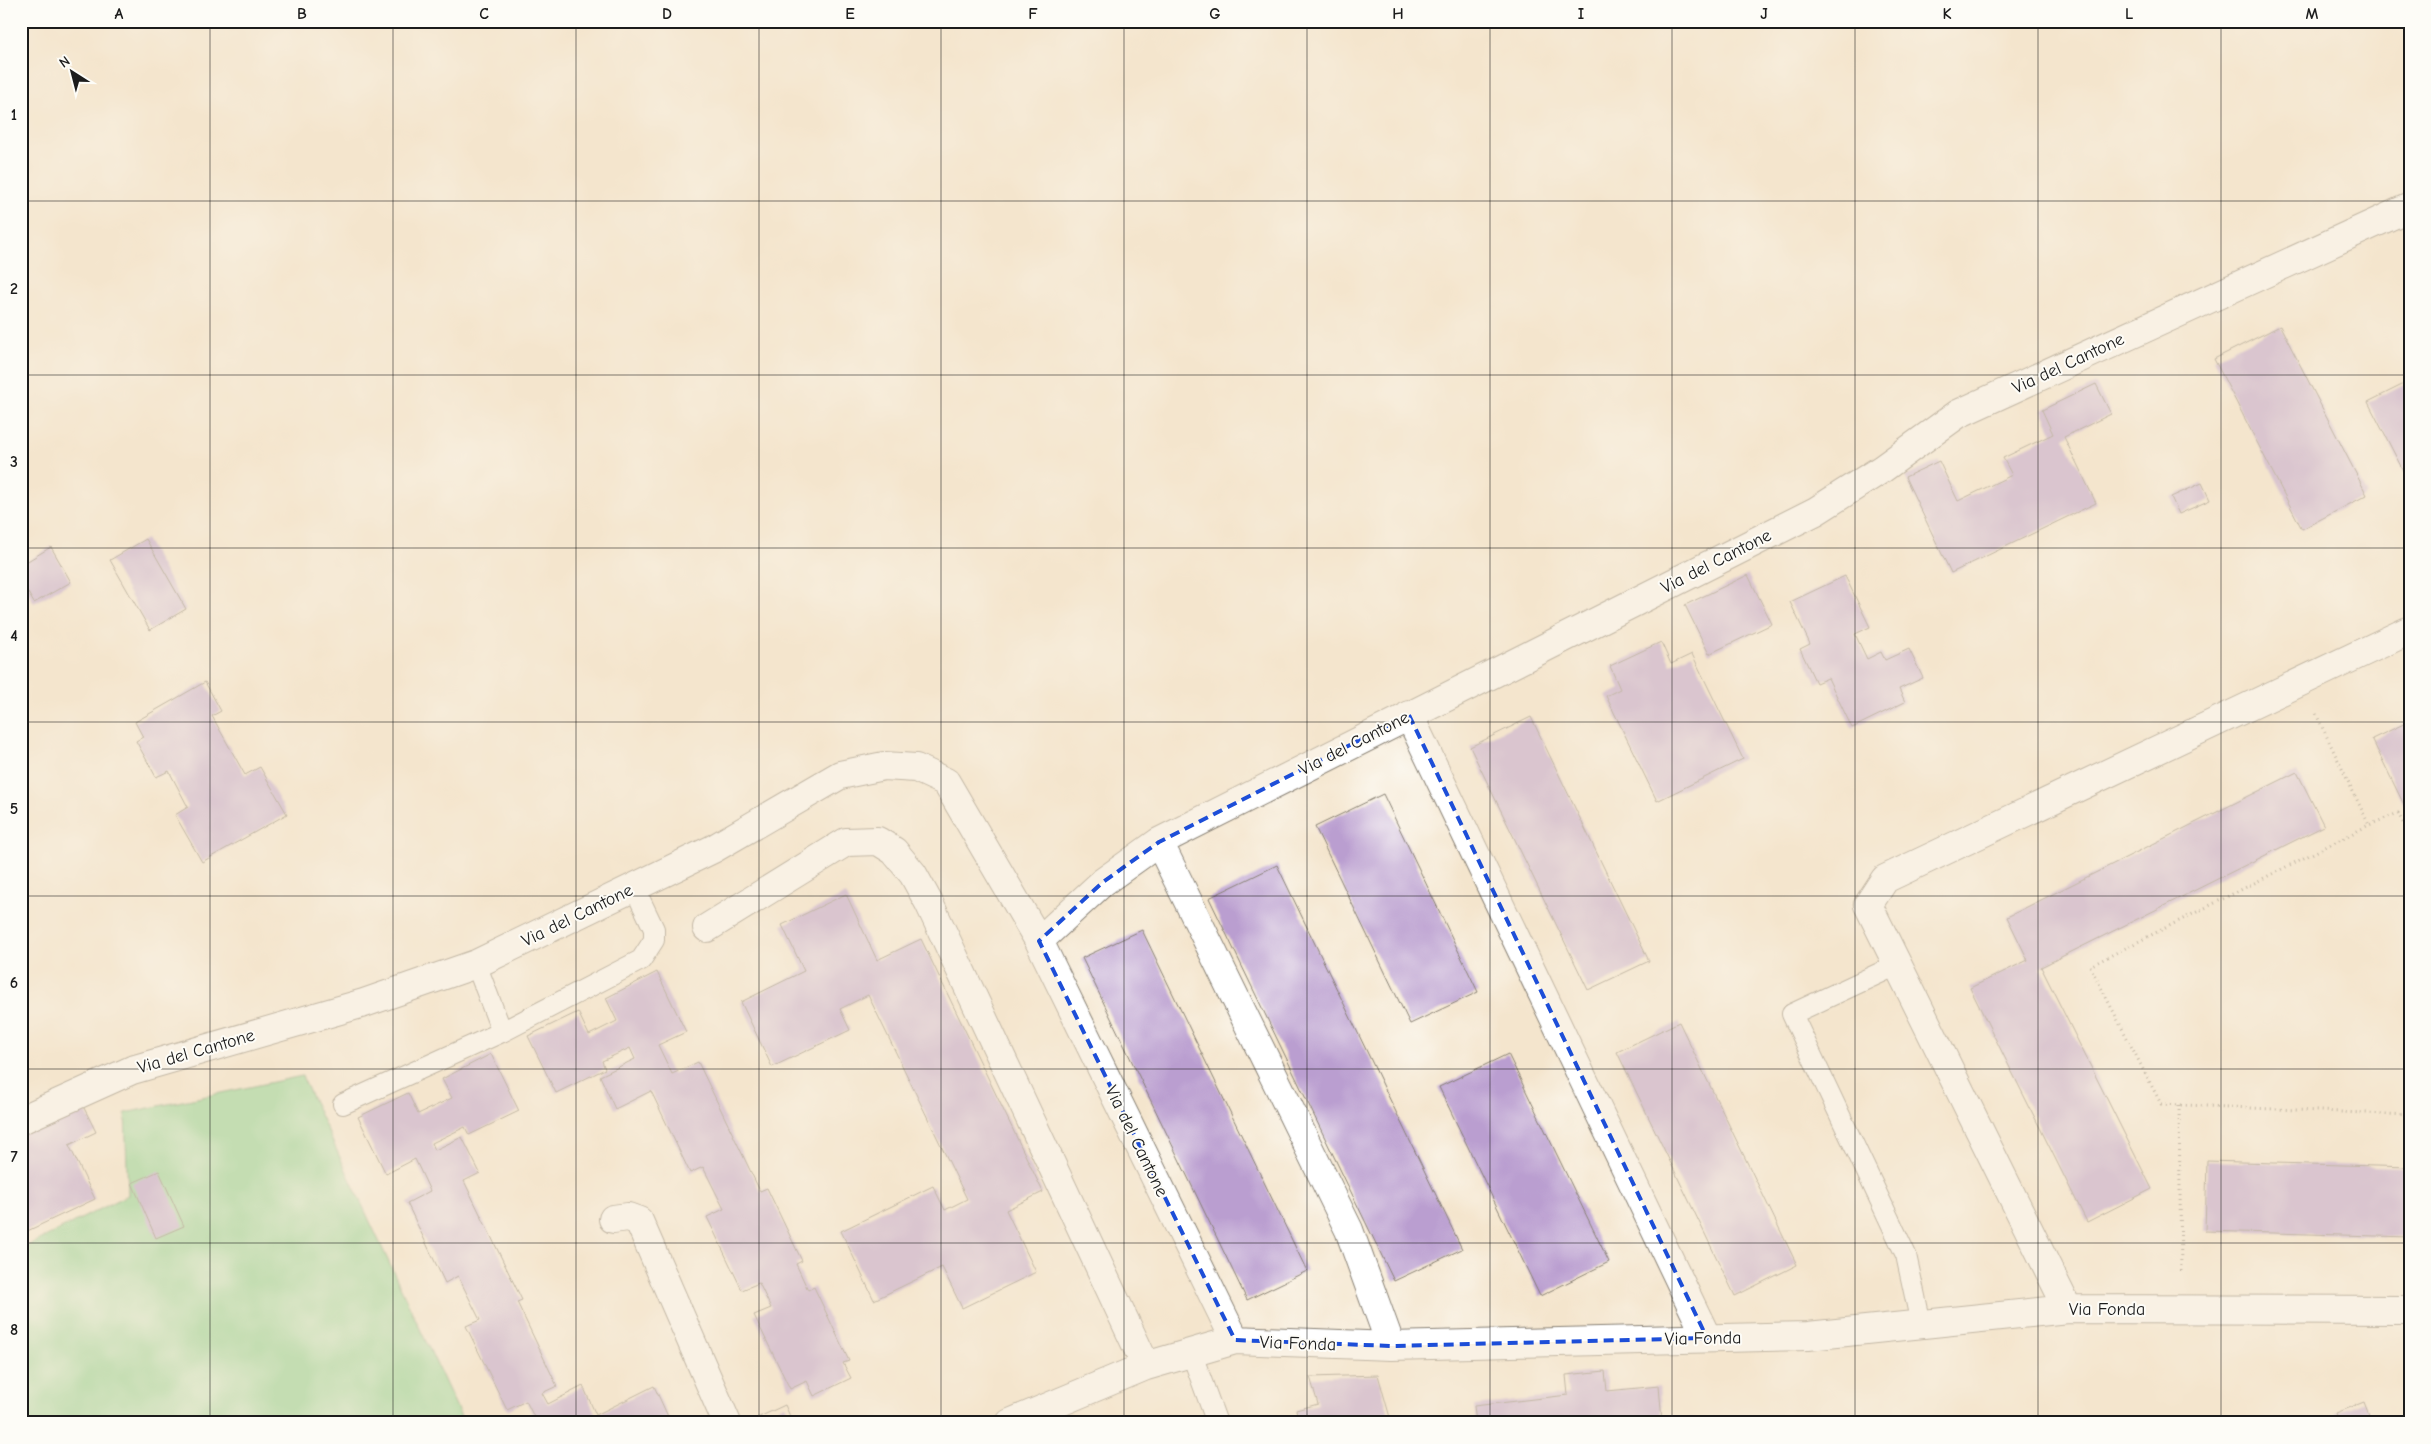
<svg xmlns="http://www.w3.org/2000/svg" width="2431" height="1444" font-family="'Comic Neue',sans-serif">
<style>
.green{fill:#89d390;stroke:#527856}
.building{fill:#ba9ed0}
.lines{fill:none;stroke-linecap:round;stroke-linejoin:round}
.lane-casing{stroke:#888074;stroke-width:22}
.street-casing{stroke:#888074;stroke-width:30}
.path{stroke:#888074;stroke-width:3;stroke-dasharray:1 4;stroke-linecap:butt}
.lane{stroke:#fff;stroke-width:20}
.street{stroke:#fff;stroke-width:28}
.marked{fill:none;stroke:#1d4ed8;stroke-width:4;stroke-dasharray:10 6;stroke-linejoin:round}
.grid{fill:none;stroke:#1c1c1c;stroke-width:1;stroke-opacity:0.55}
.labels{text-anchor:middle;stroke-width:4;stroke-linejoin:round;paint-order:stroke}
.street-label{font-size:18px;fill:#1c1c1c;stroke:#fdfcf7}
.neatline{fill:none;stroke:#1c1c1c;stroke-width:2}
.grid-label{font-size:16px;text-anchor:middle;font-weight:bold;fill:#1c1c1c}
</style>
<rect width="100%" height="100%" fill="#fdfcf7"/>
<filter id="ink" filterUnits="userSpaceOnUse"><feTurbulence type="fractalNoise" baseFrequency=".02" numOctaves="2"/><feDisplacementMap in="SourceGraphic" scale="10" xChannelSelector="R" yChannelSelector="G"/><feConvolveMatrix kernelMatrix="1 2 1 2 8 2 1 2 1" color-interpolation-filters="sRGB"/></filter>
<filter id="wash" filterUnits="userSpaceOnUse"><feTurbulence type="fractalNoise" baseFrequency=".0096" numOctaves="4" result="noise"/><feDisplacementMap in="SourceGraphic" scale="20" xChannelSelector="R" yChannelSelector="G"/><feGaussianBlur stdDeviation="1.12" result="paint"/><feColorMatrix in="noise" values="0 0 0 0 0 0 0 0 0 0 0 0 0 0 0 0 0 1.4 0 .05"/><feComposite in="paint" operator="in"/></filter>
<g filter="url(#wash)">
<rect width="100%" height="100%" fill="#f4e5cd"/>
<path class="green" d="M302,1076L464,1423H21V1249L128,1195L125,1113Z"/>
<g id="blocks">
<path class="building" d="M2280,326L2367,495L2302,529L2214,359Z
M2410,381V484L2368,402Z
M2096,384L2111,414L2064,437L2096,503L1951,573L1905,477L1939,461L1958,501L2012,475L2003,458L2053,434L2042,410Z
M2202,483L2210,500L2179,514L2171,497Z
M146,539L186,609L150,630L110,560Z
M51,547L71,582L34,603L21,581V565Z
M1748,575L1772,624L1709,654L1685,605Z
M1845,576L1870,627L1855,634L1867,659L1881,652L1885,660L1909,649L1923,678L1899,689L1905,702L1852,728L1828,678L1816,683L1800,649L1810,644L1790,602Z
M1661,642L1671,664L1692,654L1743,759L1657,801L1606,696L1620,689L1610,666Z
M205,682L221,711L212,716L245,775L260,767L287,814L202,862L175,815L188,807L169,771L156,777L136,741L143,737L135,722Z
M1531,717L1649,961L1588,990L1470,747Z
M2410,721V817L2372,739Z
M2297,772L2324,826L2041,967L2152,1189L2087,1222L1970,988L2028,960L2007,917Z
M1383,794L1478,992L1410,1024L1315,827Z
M1277,865L1462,1249L1394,1281L1209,898Z
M846,894L877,960L921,939L1043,1192L1006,1210L1036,1272L962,1308L942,1267L874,1300L841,1231L933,1186L945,1210L967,1199L868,995L840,1009L850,1030L772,1067L741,1002L804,971L782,925Z
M1142,930L1307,1271L1247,1300L1082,958Z
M657,972L686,1032L658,1045L672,1074L698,1062L760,1191L767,1188L802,1261L796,1264L808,1290L814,1287L849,1361L843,1363L851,1378L814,1396L807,1381L790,1389L754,1315L771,1308L759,1283L742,1290L707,1217L724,1209L703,1167L690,1173L651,1091L615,1109L600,1076L635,1059L630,1048L602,1061L605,1069L556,1093L528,1036L578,1012L589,1035L617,1021L606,998Z
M1679,1022L1797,1265L1735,1296L1617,1052Z
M491,1054L519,1111L469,1135L465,1127L432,1143L435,1150L462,1137L480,1173L464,1181L522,1300L517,1302L557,1386L542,1393L548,1404L583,1386L596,1415L654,1386L671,1423H537L526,1401L507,1410L466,1326L480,1320L458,1276L445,1283L407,1203L430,1191L415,1159L386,1174L358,1117L408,1093L418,1114L452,1098L442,1079Z
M1508,1054L1609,1262L1540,1296L1439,1087Z
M82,1104L96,1132L69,1145L95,1199L21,1234V1133Z
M2207,1161L2410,1167V1237L2205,1231Z
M159,1171L184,1226L156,1238L132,1183Z
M1605,1371L1607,1391L1659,1386L1662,1421L1696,1418V1423H1476L1474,1406L1568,1395L1566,1375Z
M1378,1375L1391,1421L1300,1423L1296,1410L1318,1404L1310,1377Z
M2364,1402L2372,1423H2340L2336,1413Z
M785,1405L793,1423H757L755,1419Z"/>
</g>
</g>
<g filter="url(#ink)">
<use href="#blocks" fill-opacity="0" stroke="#888074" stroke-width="1"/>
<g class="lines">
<g class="lane-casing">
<path id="lane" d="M476,964L502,1032
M1897,965L1792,1014L1906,1255L1921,1324
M343,1104L502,1032L641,960L654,940V929L634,887
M1191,1352L1217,1423"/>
</g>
<g class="street-casing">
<path id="street" d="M1409,715L1707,1338
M1159,842L1349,1230L1391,1346
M707,928L846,842L878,841L894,851L913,874L929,903L1146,1366
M1039,941L1103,882L1159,842L1816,511L1882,469L1958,414L2410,207
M21,1120L132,1070L364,1003L476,964L713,849L840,775L884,766L916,768L946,782L1039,941L1235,1340
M613,1219L628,1217L639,1221L727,1423
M2068,1309L1868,905L1885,879L2410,630
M1010,1423L1146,1366L1235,1340L1391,1346L1808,1336L2068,1309L2410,1310"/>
</g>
<path class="path" d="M2316,714L2369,825
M2410,836L2398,813L2369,825L2090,966L2161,1104L2410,1115
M2179,1105L2181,1274"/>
<use href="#lane" class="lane"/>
<use href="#street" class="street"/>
</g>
</g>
<path d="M0 0H2431V1444H0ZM1409,715L1707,1338L1391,1346L1235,1340L1039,941L1103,882L1159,842Z" fill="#f4e5cd" fill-opacity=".55" fill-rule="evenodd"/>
<path class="marked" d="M1409,715L1707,1338L1391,1346L1235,1340L1039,941L1103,882L1159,842Z"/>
<path class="grid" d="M210,21V1423M393,21V1423M576,21V1423M759,21V1423M941,21V1423M1124,21V1423M1307,21V1423M1490,21V1423M1672,21V1423M1855,21V1423M2038,21V1423M2221,21V1423M21,201H2410M21,375H2410M21,548H2410M21,722H2410M21,896H2410M21,1069H2410M21,1243H2410"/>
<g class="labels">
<g class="street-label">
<text transform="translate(2068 363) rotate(-25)" y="6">Via del Cantone</text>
<text transform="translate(1716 561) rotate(-27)" y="6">Via del Cantone</text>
<text transform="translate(1354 743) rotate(-27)" y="6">Via del Cantone</text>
<text transform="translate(577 915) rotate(-26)" y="6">Via del Cantone</text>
<text transform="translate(196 1051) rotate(-16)" y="6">Via del Cantone</text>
<text transform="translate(1137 1141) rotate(64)" y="6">Via del Cantone</text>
<text x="2107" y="1315">Via Fonda</text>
<text transform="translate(1703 1338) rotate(-1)" y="6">Via Fonda</text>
<text transform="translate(1298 1343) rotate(2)" y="6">Via Fonda</text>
</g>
</g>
<rect width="2431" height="1444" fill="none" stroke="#fdfcf7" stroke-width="55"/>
<g transform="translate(72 72) rotate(324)" stroke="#fdfcf7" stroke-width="4" paint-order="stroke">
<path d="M0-4L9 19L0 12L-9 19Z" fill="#1c1c1c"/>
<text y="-8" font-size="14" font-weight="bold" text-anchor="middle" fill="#1c1c1c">N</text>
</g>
<rect x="28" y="28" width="2376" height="1388" class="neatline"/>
<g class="grid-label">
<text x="119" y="19">A</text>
<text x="302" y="19">B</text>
<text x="484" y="19">C</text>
<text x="667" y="19">D</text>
<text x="850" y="19">E</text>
<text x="1033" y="19">F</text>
<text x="1215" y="19">G</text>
<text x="1398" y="19">H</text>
<text x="1581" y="19">I</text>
<text x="1764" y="19">J</text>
<text x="1947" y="19">K</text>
<text x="2129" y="19">L</text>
<text x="2312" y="19">M</text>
<text x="14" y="120">1</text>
<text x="14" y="294">2</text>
<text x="14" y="467">3</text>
<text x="14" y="641">4</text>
<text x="14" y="814">5</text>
<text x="14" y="988">6</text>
<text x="14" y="1162">7</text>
<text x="14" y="1335">8</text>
</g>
</svg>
